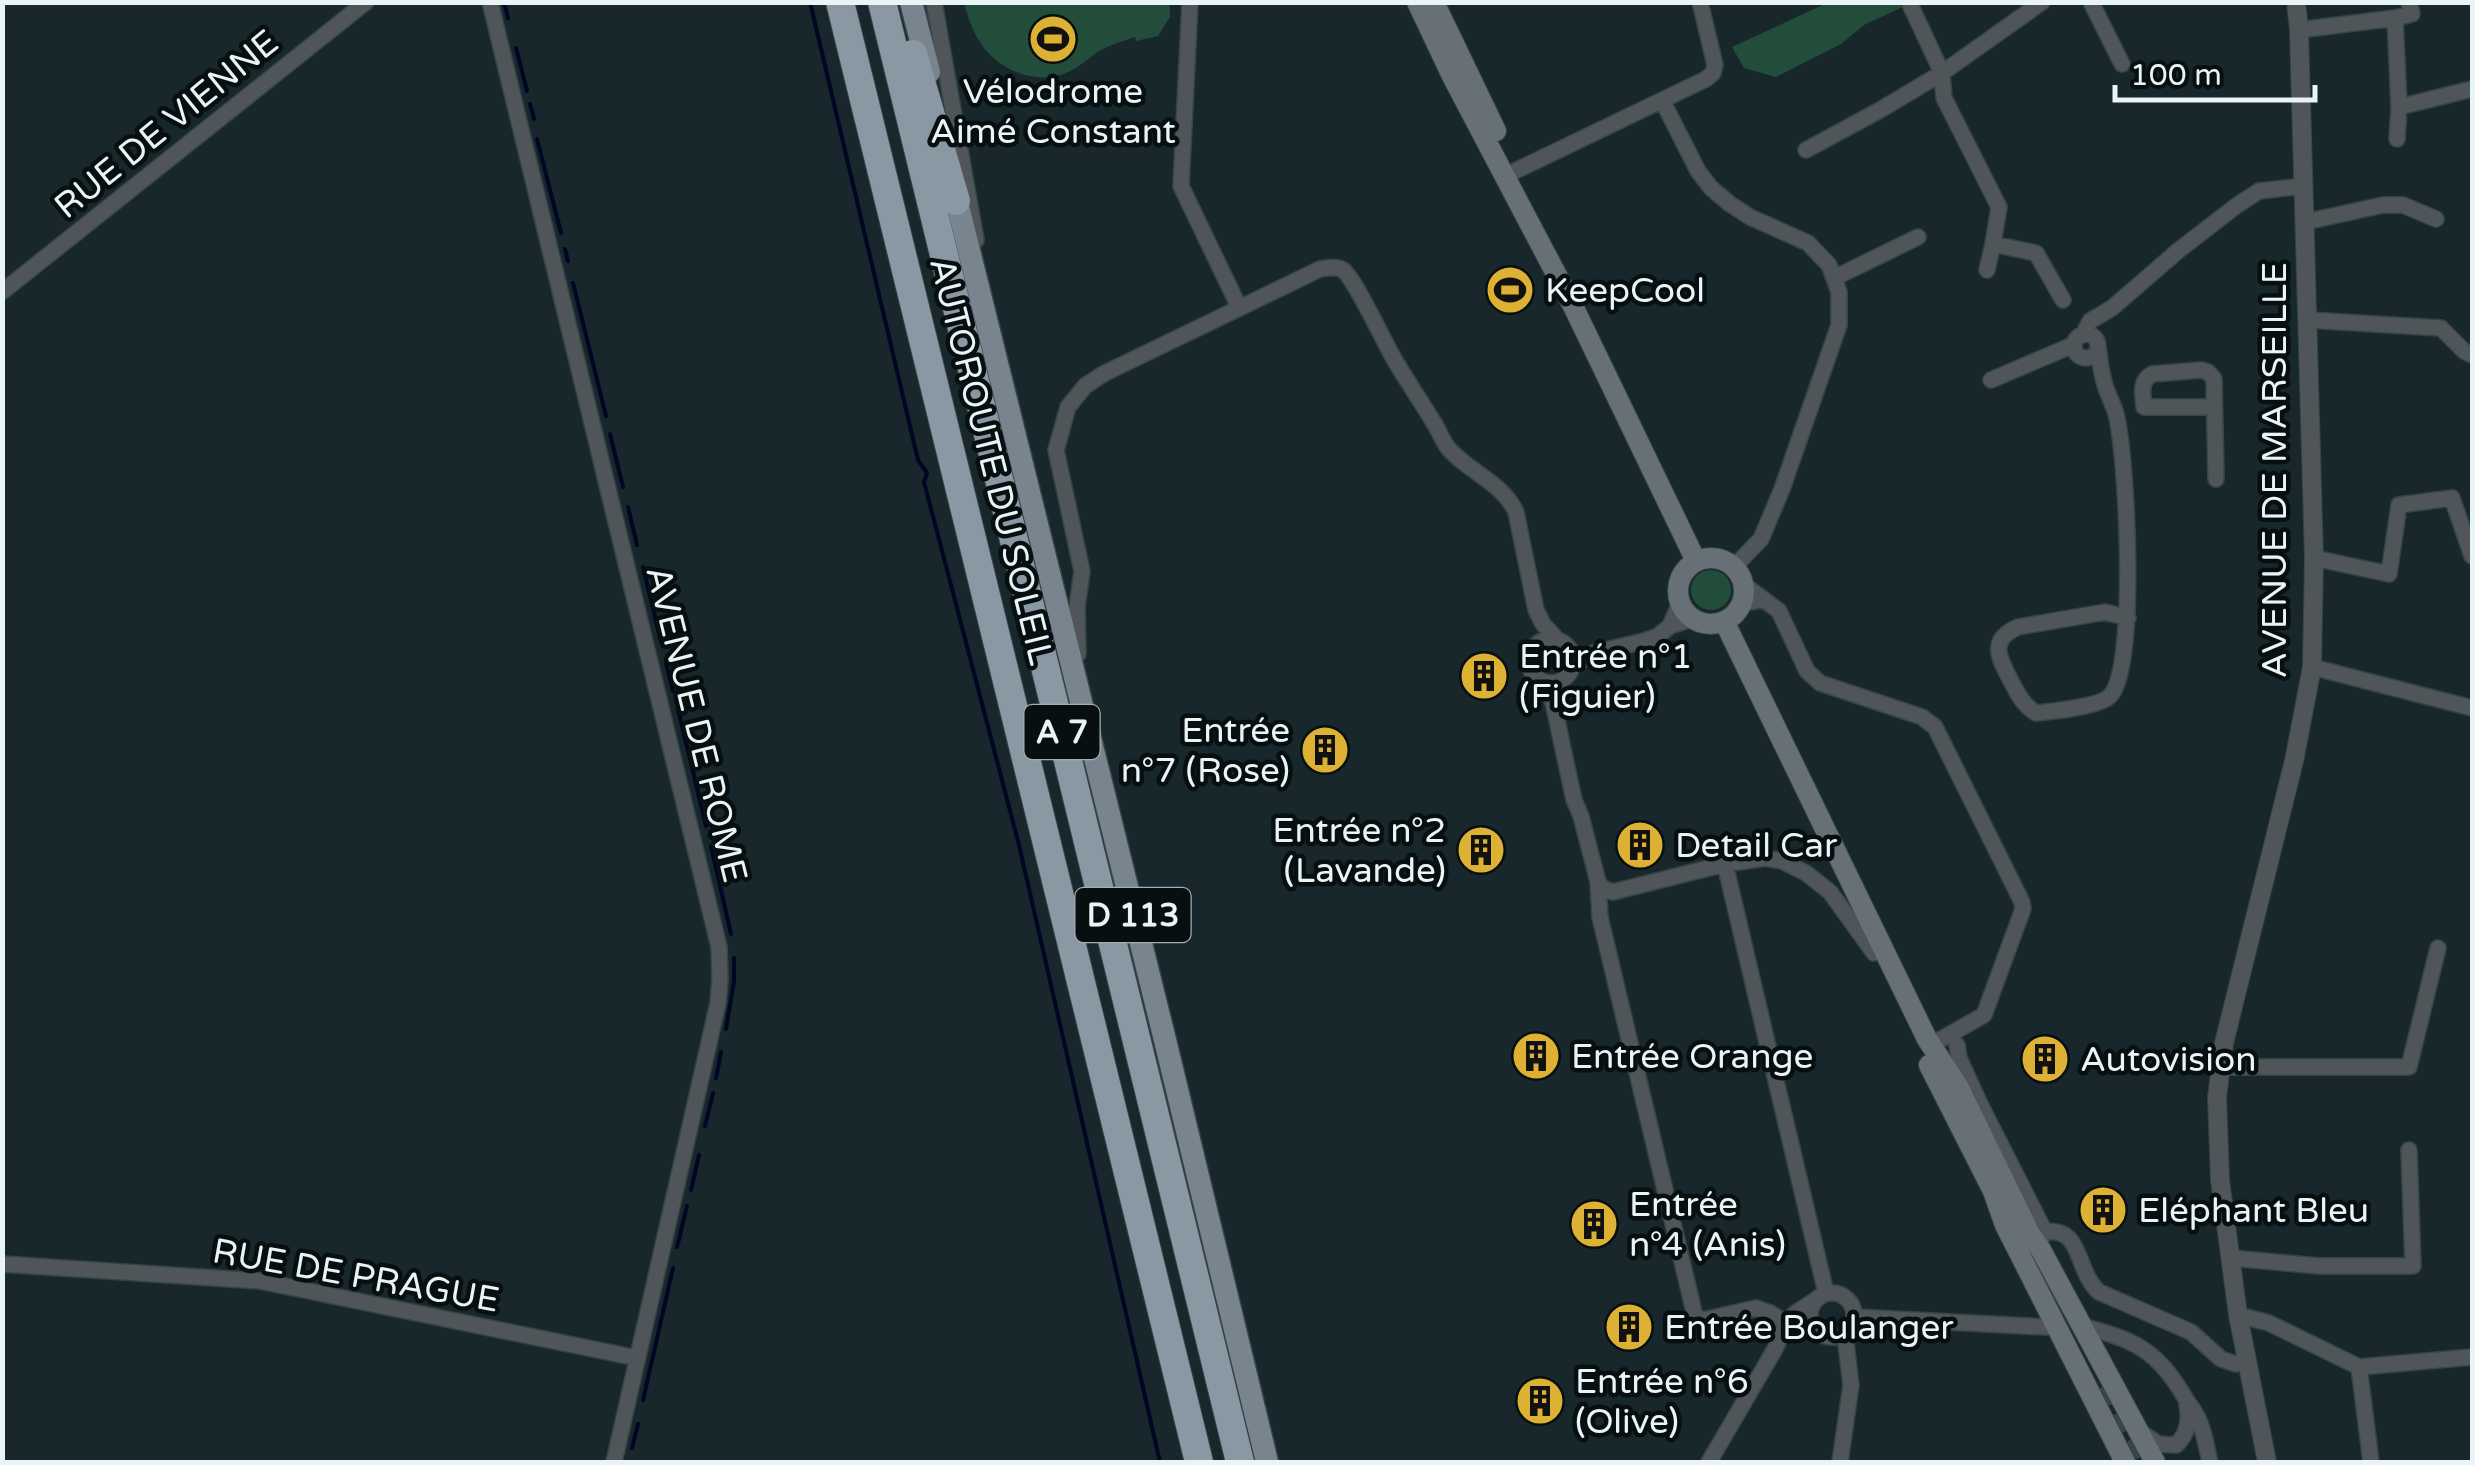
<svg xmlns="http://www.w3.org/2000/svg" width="2475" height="1465" font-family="'Varela Round',sans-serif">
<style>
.green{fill:#224d3b}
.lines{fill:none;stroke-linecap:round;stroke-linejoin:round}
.stream{stroke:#010624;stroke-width:4}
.secondary-tunnel{stroke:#364649;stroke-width:20;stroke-dasharray:20 10;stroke-linecap:butt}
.minor-casing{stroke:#344447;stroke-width:18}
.tertiary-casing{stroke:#344447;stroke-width:20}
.secondary-casing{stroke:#344447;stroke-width:22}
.primary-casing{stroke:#344447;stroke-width:25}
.motorway-casing{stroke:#344447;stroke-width:30}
.minor{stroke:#4f5559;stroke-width:15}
.tertiary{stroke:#4f5559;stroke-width:18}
.secondary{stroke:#677077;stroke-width:20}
.primary{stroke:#79858e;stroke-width:22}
.motorway{stroke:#8998a3;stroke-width:28}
.labels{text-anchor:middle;stroke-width:9;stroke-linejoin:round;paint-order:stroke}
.shield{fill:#080f10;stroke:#a6afb1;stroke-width:2.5}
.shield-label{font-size:32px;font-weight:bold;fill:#e9f4f6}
.poi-label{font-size:35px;fill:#e9f4f6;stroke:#080f10;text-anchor:start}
.street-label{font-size:35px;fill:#e9f4f6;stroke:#080f10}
</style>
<rect width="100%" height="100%" fill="#17272b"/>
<path class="green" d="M964,3L1170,2V17L1158,36L1136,41L1135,37C1123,41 1110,45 1099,51C1088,59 1078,68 1066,73C1034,86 995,69 978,39C972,29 967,14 964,3Z
M1827,3H1911L1864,25L1841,44L1776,77L1744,68L1732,47Z
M1691 590a20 20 0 1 1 40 0a20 20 0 1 1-40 0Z"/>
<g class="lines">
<path class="stream" d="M504,2L508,18
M810,2L918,460L927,473L924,482L1019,845L1160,1462
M516,48L527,91
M530,104L534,119
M537,139L561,233
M565,249L568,261
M573,283L606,416
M610,434L623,487
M628,507L637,545
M643,567L661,642
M666,663L673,691
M678,709L706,826
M711,846L731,934
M726,1029L734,981V958
M716,1078L721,1052
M705,1126L713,1093
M691,1190L699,1155
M677,1247L687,1206
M643,1400L673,1268
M632,1448L638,1424"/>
<path class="secondary-tunnel" d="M2100,1388L2140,1462"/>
<g class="minor-casing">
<path id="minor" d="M490,2L719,947L720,979L718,1003L614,1462
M934,2L976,240
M1190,2L1181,186L1239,307
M1909,2L1942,73L1944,98L1999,207L1993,244L2036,253L2063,300
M2091,2L2122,64
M2395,18L2412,14L2409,2
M2299,30L2395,18L2399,107L2472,89
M1662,100L1698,171L1711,188L1730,204L1750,217L1808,243L1829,265L1839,292V325L1782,489L1761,539L1734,567
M2397,139L2399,107
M1806,150L1880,110L1942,73L2042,2
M1515,171L1706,79L1713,73L1715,65L1700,2
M2305,222L2383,205H2403L2436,219
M1987,270L1993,244
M1834,278L1918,237
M2,292L366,2
M2308,320L2441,328L2464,351L2472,355
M2074 346a12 12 0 1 1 24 0a12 12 0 1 1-24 0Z
M2083,335L2090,321L2112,308L2179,250L2236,206L2259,191L2304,186
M2098,347C2100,360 2101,373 2105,385C2108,395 2113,404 2116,414C2127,456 2138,668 2110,696C2099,707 2053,711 2036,713C2023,705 2018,694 2011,681C1999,658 1988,640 2018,627L2105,612L2128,618
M1991,380L2073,345
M2214,407H2144C2143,394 2139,382 2152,374L2201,370L2208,372L2214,379L2216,479
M2314,558L2389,574L2399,505L2452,498L2472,556
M1743,584L1779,611L1807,671L1820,683L1922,717L1935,727L2022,902L2023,909L1984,1015L1938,1041L1927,1039
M1742,603L1762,600
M1670,626L1680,603
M1529 661a22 22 0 1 1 44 0a22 22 0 1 1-44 0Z
M1078,654L1077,607L1082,571L1056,450L1068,407L1085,386L1103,374L1320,269C1327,268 1336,266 1343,270C1356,280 1385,345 1397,364C1409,384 1422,403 1434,423C1440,432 1442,441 1449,449C1470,473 1502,482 1516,512L1536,610L1543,624L1555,637
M1572,667L1593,653L1644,641L1658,636L1670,626L1692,619
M2312,667L2472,708
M1542,682L1553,702L1574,800L1581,816L1598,882L1600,917L1695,1316L1703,1320L1756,1308L1770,1313L1799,1331
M1725,864L1826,1293
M1598,882L1602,888L1613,892L1725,864L1765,858L1782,861L1806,873L1830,892L1874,953
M1957,1045L1959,1058L1980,1104L2045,1232L2041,1239
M2221,1065L2233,1067H2409L2438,948
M2045,1232C2083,1226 2075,1271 2099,1292L2191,1332L2221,1359L2236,1364L2247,1362
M2231,1258L2319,1266H2413L2409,1150
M2,1264L260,1281L637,1358
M1810 1315a22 22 0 1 1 44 0a22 22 0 1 1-44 0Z
M2238,1315L2269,1323L2359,1367L2472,1357
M1854,1317L2046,1327
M2089,1328C2136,1340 2159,1353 2184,1396C2189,1405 2197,1413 2200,1423C2205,1436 2207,1450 2210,1462
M2359,1367L2371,1462
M2142,1433L2158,1444L2176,1445C2188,1434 2190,1420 2187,1405
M1709,1462L1775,1349L1788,1320L1797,1312L1814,1301
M1840,1462L1851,1385L1846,1344L1850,1329"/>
</g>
<g class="tertiary-casing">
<path id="tertiary" d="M2267,1462L2238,1315L2220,1180L2217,1097L2224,1043L2294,761L2312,667L2314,558L2299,30L2296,2"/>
</g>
<g class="secondary-casing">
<path id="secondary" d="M1417,2L1452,76L1573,306L1696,561
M1434,2L1496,131
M1678 591a33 33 0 1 1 66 0a33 33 0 1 1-66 0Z
M1724,621L1927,1039L1958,1086L2030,1234L2041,1250L2155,1462
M1929,1065L1993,1191L2005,1225L2125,1462"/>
</g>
<g class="primary-casing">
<path id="primary" d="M911,2L929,72
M953,186L1165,1040L1267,1462"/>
</g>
<g class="motorway-casing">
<path id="motorway" d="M840,2L1199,1462
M882,2L1240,1462
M913,54L956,201"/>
</g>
<use href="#minor" class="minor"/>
<use href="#tertiary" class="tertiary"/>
<use href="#secondary" class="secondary"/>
<use href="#primary" class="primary"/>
<use href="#motorway" class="motorway"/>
</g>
<defs>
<g id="stadium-disc" transform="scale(2.5)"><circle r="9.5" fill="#ddb133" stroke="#080f10"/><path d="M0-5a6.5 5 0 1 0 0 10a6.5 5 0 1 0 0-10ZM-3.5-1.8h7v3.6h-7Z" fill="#111"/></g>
<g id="building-disc" transform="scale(2.5)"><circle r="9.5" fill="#ddb133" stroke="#080f10"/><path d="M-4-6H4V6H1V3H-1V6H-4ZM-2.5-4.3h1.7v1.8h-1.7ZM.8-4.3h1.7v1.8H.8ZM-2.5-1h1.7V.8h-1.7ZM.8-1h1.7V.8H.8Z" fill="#111"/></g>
</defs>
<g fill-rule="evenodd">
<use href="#stadium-disc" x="1053" y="39"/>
<use href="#stadium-disc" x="1510" y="290"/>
<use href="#building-disc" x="1484" y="676"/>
<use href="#building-disc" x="1325" y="750"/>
<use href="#building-disc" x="1640" y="845"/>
<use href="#building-disc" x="1481" y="850"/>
<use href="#building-disc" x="1536" y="1056"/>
<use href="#building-disc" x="2045" y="1059"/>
<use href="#building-disc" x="2103" y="1210"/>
<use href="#building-disc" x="1594" y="1224"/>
<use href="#building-disc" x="1629" y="1327"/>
<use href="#building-disc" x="1540" y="1401"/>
</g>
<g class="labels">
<g class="shield">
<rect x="1024.5" y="705" width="75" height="54" rx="8"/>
<rect x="1075.5" y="888" width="115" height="54" rx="8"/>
</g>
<g class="shield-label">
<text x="1062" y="743">A 7</text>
<text x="1133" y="926">D 113</text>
</g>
<g class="poi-label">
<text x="1053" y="103" text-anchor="middle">Vélodrome<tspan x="1053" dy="40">Aimé Constant</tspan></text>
<text x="1545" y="302">KeepCool</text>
<text x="1519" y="668">Entrée n°1<tspan x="1519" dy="40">(Figuier)</tspan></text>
<text x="1290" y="742" text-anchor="end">Entrée<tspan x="1290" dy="40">n°7 (Rose)</tspan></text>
<text x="1446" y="842" text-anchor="end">Entrée n°2<tspan x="1446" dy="40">(Lavande)</tspan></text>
<text x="1675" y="857">Detail Car</text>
<text x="1571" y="1068">Entrée Orange</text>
<text x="2080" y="1071">Autovision</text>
<text x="1629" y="1216">Entrée<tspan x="1629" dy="40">n°4 (Anis)</tspan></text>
<text x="2138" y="1222">Eléphant Bleu</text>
<text x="1664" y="1339">Entrée Boulanger</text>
<text x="1575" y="1393">Entrée n°6<tspan x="1575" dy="40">(Olive)</tspan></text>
</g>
<g class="street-label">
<text transform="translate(166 124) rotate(-39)" y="12">RUE DE VIENNE</text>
<text transform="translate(992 461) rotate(76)" y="12">AUTOROUTE DU SOLEIL</text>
<text transform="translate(2274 470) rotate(-90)" y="12">AVENUE DE MARSEILLE</text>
<text transform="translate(697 724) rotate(76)" y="12">AVENUE DE ROME</text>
<text transform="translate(356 1275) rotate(10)" y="12">RUE DE PRAGUE</text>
</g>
</g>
<rect width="2475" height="1465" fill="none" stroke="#e9f4f6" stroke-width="10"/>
<path d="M2115 85v15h200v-15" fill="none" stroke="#e9f4f6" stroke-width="5"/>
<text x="2130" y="85" font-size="30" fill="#e9f4f6" stroke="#080f10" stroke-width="8" paint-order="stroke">100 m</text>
</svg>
